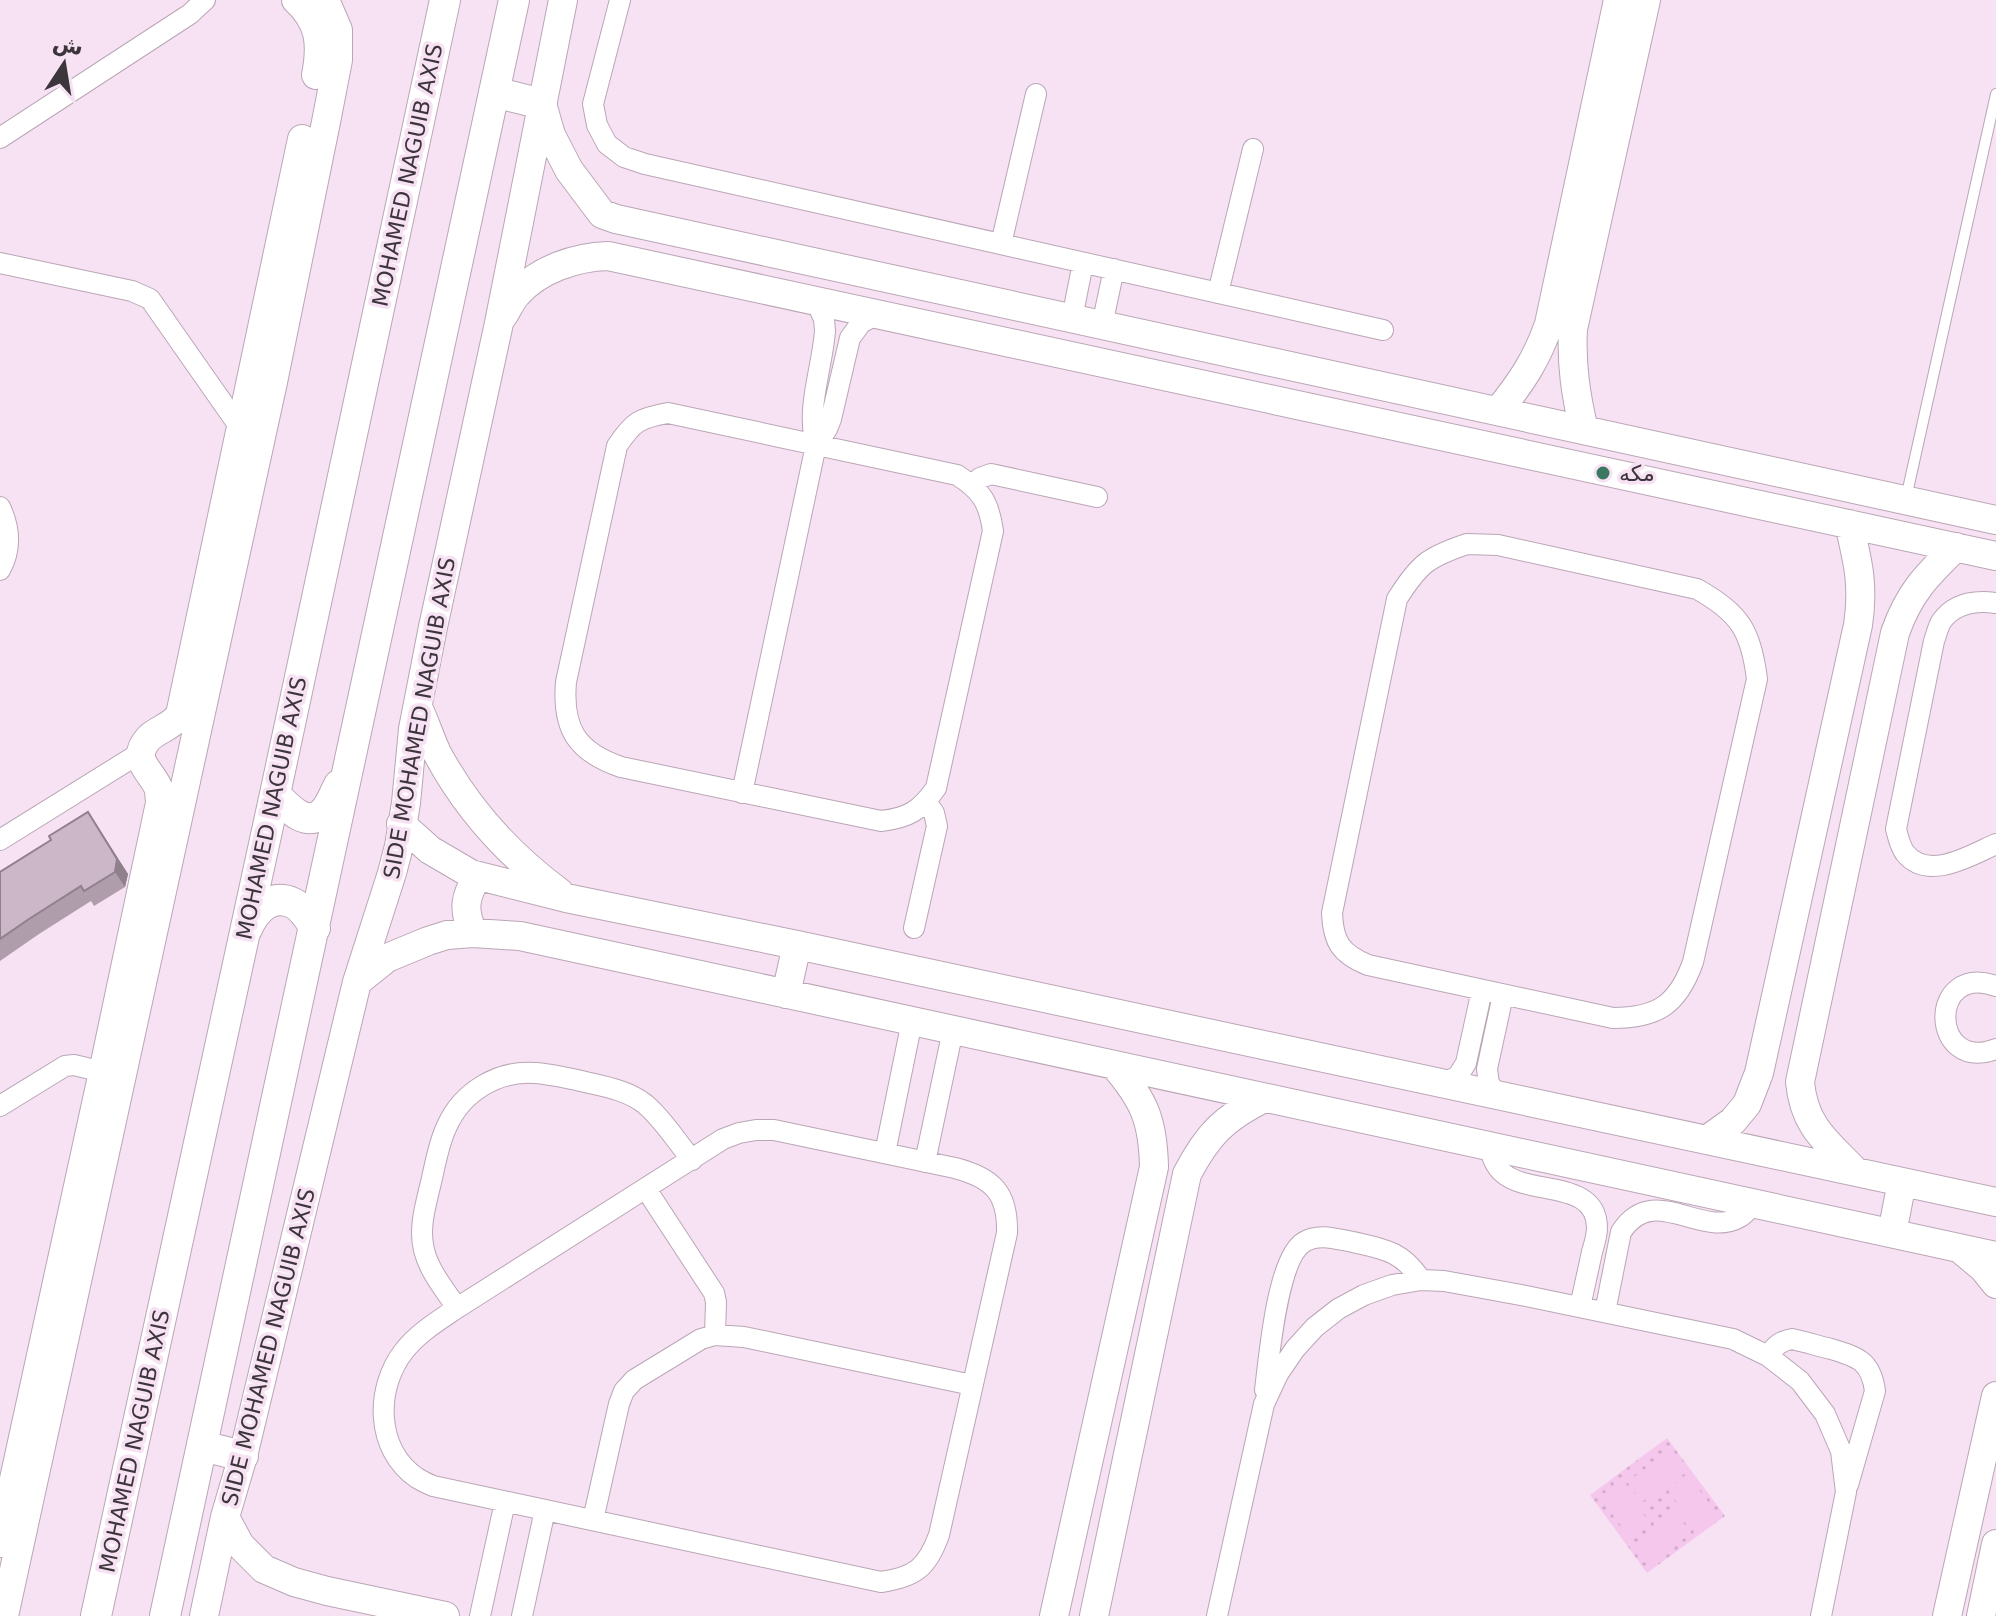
<svg xmlns="http://www.w3.org/2000/svg" width="1996" height="1616" font-family="'DejaVu Sans',Cairo,sans-serif">
<style>
.grass{fill:url(#grass-dots)}
.garden{fill:#f5c7ed}
.lines{fill:none;stroke-linecap:round;stroke-linejoin:round}
.lane-casing{stroke:#baa6b6;stroke-width:12}
.street-casing{stroke:#baa6b6;stroke-width:22}
.secondary-casing{stroke:#baa6b6;stroke-width:30}
.primary-casing{stroke:#baa6b6;stroke-width:32}
.lane{stroke:#fff;stroke-width:10}
.street{stroke:#fff;stroke-width:20}
.secondary{stroke:#fff;stroke-width:28}
.primary{stroke:#fff;stroke-width:30}
.wall{fill:#af9dac}
.shaded-wall{fill:#8f808c}
.building{fill:#ccb7c8;stroke:#8f808c;stroke-width:2}
.poi-dot{fill:#3b7862;stroke:#f7e2f3;stroke-width:3}
.labels{text-anchor:middle;stroke-width:7;stroke-linejoin:round;paint-order:stroke}
.street-label{font-size:22px;fill:#3d353c;stroke:#f7e2f3}
.poi-label{font-size:22px;fill:#3d353c;stroke:#f7e2f3;text-anchor:start}
</style>
<defs>
<pattern id="grass-dots" width="8" height="8" patternUnits="userSpaceOnUse" patternTransform="scale(2)"><rect width="8" height="8" fill="#f5c7ed"/><path d="M2 2h.1M6 6h.1" fill="none" stroke="#d3accc" stroke-width="1.8" stroke-linecap="round"/></pattern>
</defs>
<rect width="100%" height="100%" fill="#f7e2f3"/>
<path class="grass" d="M1667,1438L1725,1516L1647,1573L1590,1495Z"/>
<path class="garden" d="M1669,1451L1684,1471L1642,1502L1627,1482Z
M1687,1474L1719,1516L1698,1531L1667,1489Z
M1619,1482L1651,1524L1631,1539L1599,1497Z
M1676,1513L1691,1533L1649,1565L1634,1545Z"/>
<g class="lines">
<g class="lane-casing">
<path id="lane" d="M1906,498L1996,94"/>
</g>
<g class="street-casing">
<path id="street" d="M620,0L593,104L597,125L607,144L624,157L645,164L1383,330
M0,138L190,14L205,0
M1001,244L1036,94
M0,263L132,291L150,299L241,429
M1218,293L1253,149
M816,301L824,319L825,331C822,370 806,407 816,445
M1072,318L1083,263
M1102,325L1114,269
M668,413L957,475C981,490 989,502 993,531L936,788C920,811 908,818 881,821L621,767C577,752 562,729 566,682L617,446C633,422 639,418 668,413Z
M972,485L980,478L991,474L1097,497
M0,507C10,528 11,550 0,570
M1467,544L1498,545L1697,589C1740,613 1751,631 1757,679L1693,962C1678,1004 1658,1018 1613,1018L1368,965C1341,954 1333,942 1332,913L1397,599C1419,564 1428,557 1467,544Z
M1996,603C1975,600 1954,603 1941,622C1938,627 1936,636 1934,641L1896,829C1898,837 1900,846 1905,853C1928,882 1971,855 1996,844
M742,793L816,445L827,429L831,419L850,338L861,323L878,314
M0,840L143,751
M914,928L937,826L934,813L926,802
M1996,986C1927,962 1930,1074 1996,1049
M1444,1083L1458,1076L1466,1063L1482,990
M1499,1095L1489,1084L1487,1069L1503,995
M0,1106L65,1066L74,1065L103,1072
M756,1130H774L955,1168C993,1178 1008,1193 1007,1233L939,1535C927,1568 915,1577 881,1582L433,1486C428,1484 422,1481 417,1478C375,1449 375,1388 404,1351C418,1333 438,1321 457,1308L723,1139L739,1133Z
M1489,1146C1492,1157 1495,1166 1503,1173C1529,1196 1597,1179 1597,1228C1597,1236 1594,1245 1592,1252C1588,1271 1584,1289 1580,1307
M885,1153L912,1021
M925,1162L953,1030
M646,1189L714,1293L716,1302L715,1335
M457,1308C445,1290 429,1271 424,1250C418,1226 427,1201 432,1178C436,1161 439,1142 447,1126C462,1092 498,1070 535,1073C549,1074 563,1077 577,1080C600,1086 626,1089 645,1104C663,1119 677,1142 692,1160
M1605,1312L1621,1232C1654,1181 1701,1240 1740,1217C1745,1214 1750,1208 1754,1204
M1768,1356C1775,1346 1780,1341 1792,1339C1806,1342 1818,1346 1831,1349C1858,1357 1871,1361 1875,1391L1848,1485
M1265,1390C1269,1359 1277,1258 1304,1242C1319,1233 1336,1239 1353,1242C1384,1249 1402,1251 1421,1280
M593,1520L619,1404L624,1391L634,1380L701,1339L715,1335L744,1337L972,1385
M480,1616L505,1502
M522,1616L545,1510
M1217,1616L1264,1404L1278,1374L1295,1349L1315,1327L1338,1309L1364,1295L1392,1285L1421,1280L1444,1281L1526,1296L1733,1339L1768,1356L1800,1381L1825,1414L1841,1451L1846,1492L1821,1616"/>
</g>
<g class="secondary-casing">
<path id="secondary" d="M296,0C320,22 322,44 316,75
M543,107L551,135L569,170L602,214L616,219L1996,520
M503,316C508,309 511,300 517,294C539,269 576,257 608,256L1996,556
M1498,411C1521,383 1537,359 1549,324L1618,0
M1584,430C1576,396 1571,365 1573,329L1646,0
M418,707C425,722 430,738 437,753C467,809 509,855 559,892
M401,824L430,850L471,874L566,898L797,945L1996,1202
M473,933C463,910 464,897 478,876
M357,982L387,958L428,941L447,935L473,933L520,936L1996,1256
M786,994L797,945
M1708,1139L1733,1121L1747,1104L1759,1073L1858,625C1864,586 1858,562 1849,524
M1854,1170C1826,1141 1804,1126 1800,1082L1895,633C1909,593 1926,576 1956,547
M1892,1233L1902,1182
M1959,1248L1983,1268L1996,1284
M225,1517L240,1545L264,1569L294,1582L327,1591L445,1616
M0,1543L103,1072L160,803C160,800 159,793 159,790C154,772 128,761 149,738C158,729 170,728 180,715L302,139
M4,1616L273,382L326,122L338,60V30L325,0
M204,1616L225,1517L243,1456L357,982L392,873L399,846L406,803L413,729L433,627L499,323L563,0
M1054,1616L1154,1167C1153,1120 1144,1100 1114,1065
M1094,1616L1187,1174C1208,1134 1224,1118 1264,1098
M1947,1616L1996,1396
M1981,1616L1996,1544"/>
</g>
<g class="primary-casing">
<path id="primary" d="M494,92L542,104
M275,794C288,808 309,832 327,808C332,801 335,792 339,785
M247,929C255,910 271,893 293,903C303,908 309,919 315,928
M202,1446L243,1456
M96,1616L275,794L445,0
M165,1616L514,0"/>
</g>
<use href="#lane" class="lane"/>
<use href="#street" class="street"/>
<use href="#secondary" class="secondary"/>
<use href="#primary" class="primary"/>
</g>
<path class="wall" d="M98,827L128,874L125,887L94,906L91,901L39,934L0,961V872L51,840Z"/>
<path class="shaded-wall" d="M88,812L128,874L125,887L115,872Z"/>
<path class="building" d="M88,812L117,859L115,872L84,891L81,886L29,919L0,939V872L51,840L49,836Z"/>
<circle class="poi-dot" cx="1603" cy="473" r="8"/>
<g class="labels">
<g class="street-label">
<text transform="translate(407 175) rotate(-78)" y="8">MOHAMED NAGUIB AXIS</text>
<text transform="translate(419 718) rotate(-80)" y="8">SIDE MOHAMED NAGUIB AXIS</text>
<text transform="translate(271 808) rotate(-78)" y="8">MOHAMED NAGUIB AXIS</text>
<text transform="translate(268 1347) rotate(-76)" y="8">SIDE MOHAMED NAGUIB AXIS</text>
<text transform="translate(134 1441) rotate(-78)" y="8">MOHAMED NAGUIB AXIS</text>
</g>
<g class="poi-label">
<text x="1619" y="481">مكه</text>
</g>
</g>
<g transform="translate(64 64) rotate(12)" stroke="#f7e2f3" stroke-width="6" paint-order="stroke">
<path d="M0-6L14 30L0 20L-14 30Z" fill="#3d353c"/>
<text y="-12" font-size="22" font-weight="bold" text-anchor="middle" fill="#3d353c">ش</text>
</g>
</svg>
